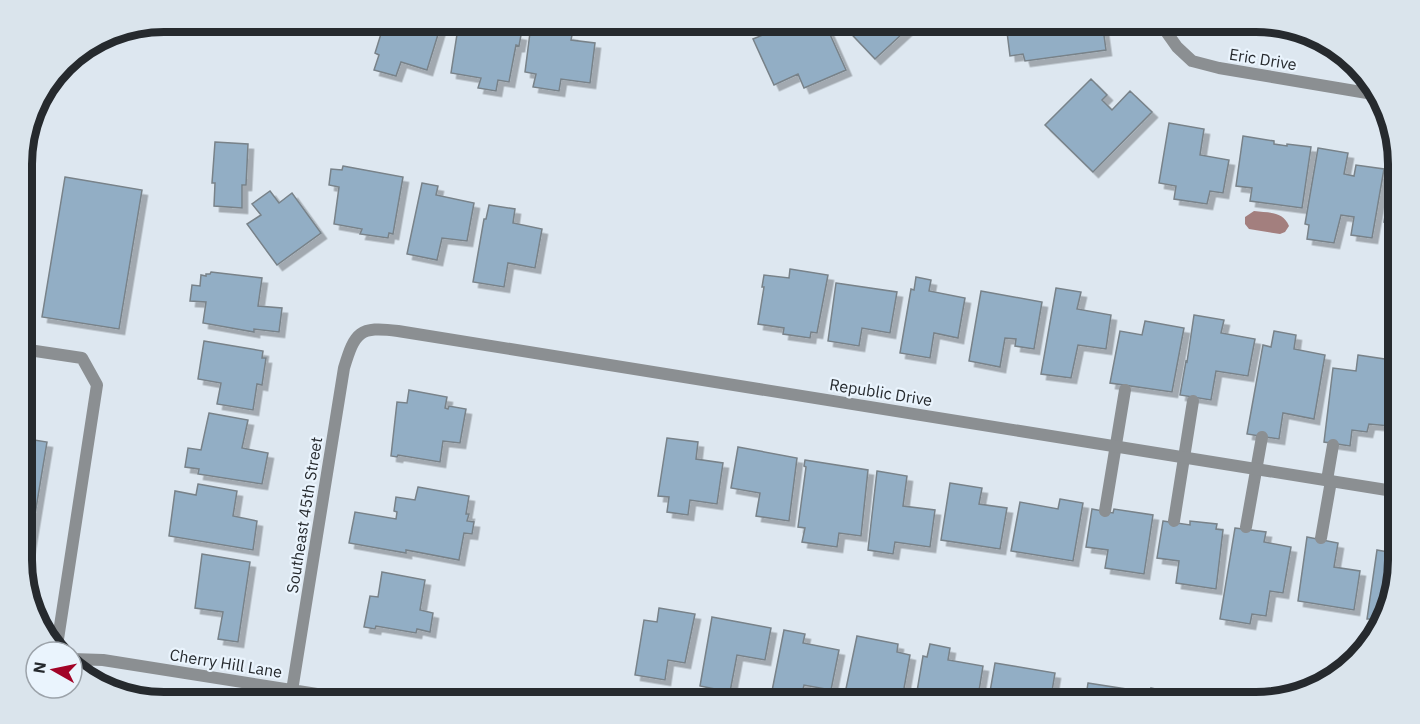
<svg xmlns="http://www.w3.org/2000/svg" width="1420" height="724" font-family="'IBM Plex Sans',sans-serif">
<style>
.water{fill:#a37f7e}
.building{fill:#92aec5;stroke:#788289;stroke-width:1.5;filter:url(#shadow)}
.lines{fill:none;stroke-linecap:round;stroke-linejoin:round}
.lane{stroke:#8b8f92;stroke-width:12}
.street{stroke:#8b8f92;stroke-width:12}
.labels{text-anchor:middle;stroke-width:4.5;stroke-linejoin:round;paint-order:stroke}
.street-label{font-size:16px;fill:#262a2e;stroke:#eaf4fd}
.rim{fill:none;stroke:#262a2e;stroke-width:8}
</style>
<defs>
<filter id="shadow"><feDropShadow dx="5.5" dy="5.5" stdDeviation="0" flood-color="#0004"/></filter>
</defs>
<rect width="100%" height="100%" fill="#dde7f0"/>
<path class="water" d="M1254,211C1269,213 1283,211 1289,226L1285,232L1280,234L1249,229L1245,224V217Z"/>
<path class="building" d="M385,21H415L440,28L427,70L401,62L396,76L374,70L379,55L375,53Z
M534,21H560V33L572,35L571,40L595,43L590,83L561,79L559,91L533,87L536,74L525,72L531,25H533Z
M803,21H824L846,70L804,88L798,74L774,85L753,39L782,27L784,32L800,25L799,23Z
M839,21H916L875,59Z
M1020,21H1075V24L1102,21L1106,50L1025,61L1023,54L1010,56L1006,24Z
M1235,21H1256L1291,29L1290,33Z
M458,28L489,34L490,29L521,35L519,46L516,45L509,82L498,80L496,91L478,88L481,78L451,73Z
M1091,79L1107,95L1102,100L1112,110L1130,91L1152,112L1093,172L1045,125Z
M1169,123L1204,129L1200,155L1229,160L1223,193L1210,191L1207,204L1174,199L1176,186L1159,183Z
M1243,136L1274,141V144L1287,146V144L1311,147L1302,208L1250,201L1252,188L1236,186Z
M215,142L248,144L246,185H242V208L214,206L215,183H212Z
M1318,148L1348,153L1344,174L1354,176L1356,165L1384,169L1372,238L1351,235L1354,217L1341,215L1334,243L1307,239L1309,225L1305,224Z
M1393,162L1398,163V224L1384,222Z
M343,166L403,177L393,234L389,233L388,238L360,234L362,229L334,224L339,187L329,185L331,169L342,170Z
M65,177L142,190L119,329L42,317Z
M422,183L438,186L436,195L474,203L467,241L442,238L437,260L407,254Z
M270,191L279,203L292,193L321,233L277,265L247,224L261,215L252,204Z
M489,205L515,209L513,223L542,229L535,268L508,263L504,287L473,282L484,219H486Z
M790,269L828,275L817,333L811,332L810,338L783,334L784,328L758,324L764,287H762L764,275L789,278Z
M211,272L262,278L258,306L282,308L279,332L254,329V332L203,323L206,302L190,301L192,285L200,286L201,275L206,276V274H210Z
M916,277L931,280L929,291L965,298L958,338L934,333L930,358L900,353L911,289L914,290Z
M836,283L897,292L890,333L862,328L859,346L828,341Z
M1056,288L1081,292L1077,309L1111,315L1106,349L1078,345L1071,378L1041,374Z
M981,291L1042,302L1034,349L1015,346L1016,339L1005,338L1000,367L969,361Z
M1194,315L1224,320L1221,333L1255,339L1248,376L1216,371L1211,400L1180,395L1186,361L1187,362Z
M1145,321L1184,328L1172,392L1110,383L1120,331L1142,335Z
M1274,331L1296,335L1294,349L1325,355L1314,419L1283,413L1279,439L1247,434L1263,345L1271,347Z
M204,341L263,351L262,358H266L262,385L257,384L253,410L217,404L221,383L198,379Z
M1358,355L1398,361L1390,426L1369,424L1367,432L1352,430L1350,446L1324,442L1333,368L1356,371Z
M409,390L447,397L445,408L448,409L449,406L466,409L460,443L443,441L440,462L398,455L397,457L391,456L397,402L407,403Z
M209,413L248,420L242,448L268,453L262,484L198,474L199,469L185,467L188,448L201,450Z
M22,438L47,442L24,581L22,579Z
M667,438L698,442L696,459L723,463L717,504L690,500L688,515L667,512L669,497L658,496Z
M738,447L797,458L789,521L756,516L760,493L731,488Z
M805,460L868,470L861,536L839,533L837,547L802,542L805,528L798,527L806,467L804,466Z
M877,471L907,476L903,506L935,510L930,547L895,542L893,554L868,550Z
M950,483L982,488L979,504L1007,508L1000,549L941,540Z
M198,484L237,491L233,516L257,521L253,550L169,536L175,491L196,495Z
M418,487L469,496L466,514H469L467,521L474,522L472,534L464,533L459,560L406,550V553L349,543L355,512L396,519L397,512L394,511L396,497L415,500Z
M1060,499L1083,503L1073,561L1011,551L1020,502L1058,509Z
M1092,509L1113,513L1114,509L1153,515L1144,574L1105,568L1108,550L1086,547Z
M1163,521L1190,525V521L1217,524L1216,529L1223,530L1216,589L1176,583L1179,561L1157,558Z
M1235,528L1266,532L1264,542L1291,547L1283,593L1270,591L1266,616L1252,614L1250,624L1220,619Z
M1307,537L1338,543L1334,567L1360,571L1354,610L1298,601Z
M1377,550L1399,554V561L1384,624L1376,633L1368,632L1370,619H1367Z
M202,554L250,562L238,642L218,639L223,612L195,608Z
M382,572L425,580L420,610L433,613L430,632L417,629L416,633L376,626L375,629L364,627L370,596L378,597Z
M659,608L695,614L685,663L668,660L665,680L635,675L644,620L657,622Z
M712,617L771,628L765,660L737,655L730,692L700,686Z
M784,630L805,634L803,643L839,650L831,690L804,685L800,702L773,703L774,697L771,696Z
M857,636L898,644L897,652L910,655L903,694L877,690L875,703H843Z
M930,644L950,648L948,660L983,666L977,703L947,700V703H915L923,656L927,657Z
M995,663L1055,673L1050,703H988Z
M1088,683L1126,689L1124,703H1085Z
M1151,688L1170,692L1168,700L1181,703H1133L1134,695L1149,698Z"/>
<g class="lines">
<path class="lane" d="M21,187L30,140
M22,349L82,358L97,385L56,652
M1327,480L1333,445
M1105,511L1125,390
M1174,521L1193,401
M1246,527L1262,437
M1321,538L1331,481
M1390,551L1399,499"/>
<path class="street" d="M1163,21L1165,30L1177,47L1192,61L1219,68L1379,95
M72,659L103,660L374,703
M290,703L344,368C355,332 359,326 398,331L1399,492"/>
</g>
<g class="labels">
<g class="street-label">
<text transform="translate(1263 59) rotate(9)" y="6">Eric Drive</text>
<text transform="translate(881 392) rotate(9)" y="6">Republic Drive</text>
<text transform="translate(304 515) rotate(-81)" y="6">Southeast 45th Street</text>
<text transform="translate(226 663) rotate(9)" y="6">Cherry Hill Lane</text>
</g>
</g>
<path d="M0 0H1420V724H0ZM164 32H1256A132 132 0 0 1 1388 164V560A132 132 0 0 1 1256 692H164A132 132 0 0 1 32 560V164A132 132 0 0 1 164 32Z" fill="#dae4ec" fill-rule="evenodd"/>
<path class="rim" d="M164 32H1256A132 132 0 0 1 1388 164V560A132 132 0 0 1 1256 692H164A132 132 0 0 1 32 560V164A132 132 0 0 1 164 32Z"/>
<g transform="translate(54 670) rotate(279)"><circle r="28" fill="#eaf4fd" stroke="#9ca3aa" stroke-width="1.5"/>
<path d="M0-4.5L10 22L0 15L-10 22Z" fill="#a20327"/>
<text y="-9" font-size="16" font-weight="bold" text-anchor="middle" fill="#262a2e">N</text>
</g>
</svg>
